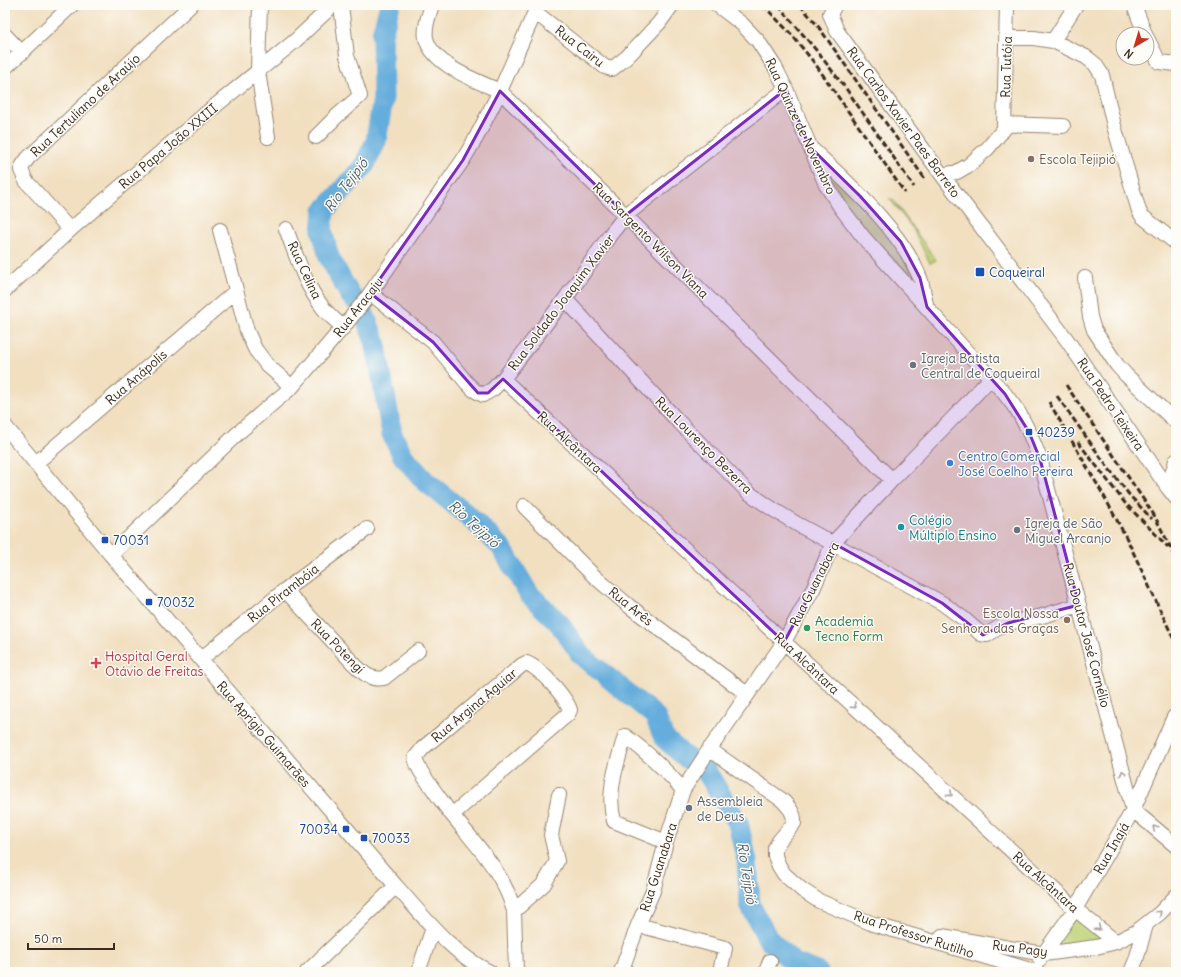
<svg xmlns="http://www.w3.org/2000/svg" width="1181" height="977" font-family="Delius,sans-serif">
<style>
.green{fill:#bdd276;stroke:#7c7e4a}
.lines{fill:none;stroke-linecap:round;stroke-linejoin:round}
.river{stroke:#65addc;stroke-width:21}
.minor-casing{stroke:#96846f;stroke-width:16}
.minor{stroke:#fff;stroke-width:14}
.rail{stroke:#3b2a1e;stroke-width:3;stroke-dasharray:6 3;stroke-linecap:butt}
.oneway{stroke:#a79f9a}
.marked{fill:#7b2cbf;fill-opacity:0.2;stroke:#7b2cbf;stroke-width:3;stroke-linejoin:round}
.education-dot{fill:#8d6e63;stroke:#fdfcf7;stroke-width:1.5}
.transit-dot{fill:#1a4fb4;stroke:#fdfcf7;stroke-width:1.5}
.worship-dot{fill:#6b7280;stroke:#fdfcf7;stroke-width:1.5}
.shop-dot{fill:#3f7fe0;stroke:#fdfcf7;stroke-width:1.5}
.culture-dot{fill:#0f9aa8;stroke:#fdfcf7;stroke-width:1.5}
.leisure-dot{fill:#2e9e5b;stroke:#fdfcf7;stroke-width:1.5}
.health-dot{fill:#e0444e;stroke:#fdfcf7;stroke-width:1.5}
.labels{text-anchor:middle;stroke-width:3;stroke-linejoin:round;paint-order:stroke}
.street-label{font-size:13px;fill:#3b2a1e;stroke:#fdfcf7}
.education-label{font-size:13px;fill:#785e54;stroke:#fdfcf7;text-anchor:start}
.transit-label{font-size:13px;fill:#164399;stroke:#fdfcf7;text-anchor:start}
.worship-label{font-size:13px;fill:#5b616d;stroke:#fdfcf7;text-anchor:start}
.shop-label{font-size:13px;fill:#366cbe;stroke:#fdfcf7;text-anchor:start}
.culture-label{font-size:13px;fill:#0d838f;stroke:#fdfcf7;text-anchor:start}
.leisure-label{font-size:13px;fill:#27864d;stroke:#fdfcf7;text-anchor:start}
.health-label{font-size:13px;fill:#be3a42;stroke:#fdfcf7;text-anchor:start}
.water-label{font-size:14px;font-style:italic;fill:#4c5e6a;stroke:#fdfcf7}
</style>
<rect width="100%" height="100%" fill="#fdfcf7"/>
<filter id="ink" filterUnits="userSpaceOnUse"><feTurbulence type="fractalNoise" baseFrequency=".025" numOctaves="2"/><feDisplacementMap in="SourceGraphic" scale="8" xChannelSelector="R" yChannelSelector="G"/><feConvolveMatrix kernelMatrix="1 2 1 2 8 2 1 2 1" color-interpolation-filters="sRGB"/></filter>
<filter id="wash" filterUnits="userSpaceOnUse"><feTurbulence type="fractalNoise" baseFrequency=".012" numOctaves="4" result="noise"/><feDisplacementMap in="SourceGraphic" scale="16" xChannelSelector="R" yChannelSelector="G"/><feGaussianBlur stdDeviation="0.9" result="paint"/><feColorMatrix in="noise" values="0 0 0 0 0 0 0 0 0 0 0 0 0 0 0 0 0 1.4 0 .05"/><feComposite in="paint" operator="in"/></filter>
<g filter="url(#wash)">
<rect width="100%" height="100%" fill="#f1dfc0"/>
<path class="green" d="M828,169L887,229L916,281L869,234L833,186L829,178Z
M889,198L894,201L936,260L930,263L913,229Z
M1071,919H1077L1096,935L1104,940L1057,952L1053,945Z"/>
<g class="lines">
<path class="river" d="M390,5L382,34L383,98L376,141L364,166L324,211L322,231L329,257L350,295L361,307L375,341L392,434L403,456L425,481L471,518L501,547L529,594L559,623L582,656L655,716L664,738L684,756L706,771L738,823L747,861L750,905L768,939L794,963L818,972"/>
</g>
</g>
<g filter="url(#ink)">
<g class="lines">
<g class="minor-casing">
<path id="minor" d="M260,5L258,71L268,137
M432,5C429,15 424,27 426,38C432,65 477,81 500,91L892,480
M717,5L742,24L758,41L775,67L786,89L826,185L841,208L864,238L1005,394L1019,413L1029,432L1040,459L1133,810L1176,846
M835,5L830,14L837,31L942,175L1067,340L1168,488L1176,498
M1134,5L1145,34
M535,12L605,67L612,69L627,57L659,23L672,5
M5,35L22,53
M1007,38H1034L1053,41L1086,57L1095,64L1102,75L1114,126L1139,211L1142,216L1176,243
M1147,38L1159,62L1176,64
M1053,41L1076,5
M5,68L72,5
M1004,124L1063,126
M316,137L337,116L360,96L347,56L341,5
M813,150C850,185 901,230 920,278C923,286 924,296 926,304
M942,175L957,172L969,165L988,148L1004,129L1007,5
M286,229C296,254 304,283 321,305C327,314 336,320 343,328
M70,230L26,181L21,170L23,165L28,158L191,5
M220,230L247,331L255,349L267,365L292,387
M1085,278L1090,317L1094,330L1117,365L1126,375L1176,422
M5,290L70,230L204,115L295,41L333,5
M370,293L433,342L467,383L474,390L483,395L493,389L503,379L565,299L610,235L626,215L786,89
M565,299L677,420L749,493L774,510L797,524L942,603L964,619L981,634L987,635L1001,626L1008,623L1042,616L1079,605
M503,379L784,642L1075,909L1116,942
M5,426L111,555L396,886C424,917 452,954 490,972
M36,463L236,291
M1168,488L1176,461
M524,506L595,577L629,606L747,694
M111,555L239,432L292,387L345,325L369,295L463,160L476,138L500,91L535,12L534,5
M285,590L353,663C362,672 370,681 384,678L418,651
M201,659L285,590L367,529
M709,749L782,800C788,806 795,813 794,823L779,841L775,848V856L779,866L784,874L802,890L819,901L873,924L1037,972
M452,815L568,714L570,710C566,697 539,667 526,663L522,665L423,748L415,758C418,771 428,781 435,792C441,800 447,809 453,816C477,846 504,873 514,911L516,972
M666,842L614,821C606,792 617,764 625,736C647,752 666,770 683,790
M514,911L544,884L557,861L551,835L559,795
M638,925L725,948L720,972
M942,936L1044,954L1096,947L1116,942L1136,932L1160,913L1176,896
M1040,959L1075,909L1133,810L1174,717
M307,972L396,886
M418,972L433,928
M621,972L638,925L653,891L666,842L683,790L707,753L784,642L813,589L833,543L892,480L956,415L990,379
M766,972L770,961
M1131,972L1136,960L1146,925"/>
</g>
<use href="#minor" class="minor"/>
<path class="rail" d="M763,5L792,35L816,65L905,193
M778,5L816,50L847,90L914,187
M800,5L818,26L925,179
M1066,385L1154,515L1176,558
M1057,396L1109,469L1131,497L1152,519
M1049,402L1104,496L1128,541L1176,644
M1078,442L1125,503L1168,547"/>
</g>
<defs><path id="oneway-chevron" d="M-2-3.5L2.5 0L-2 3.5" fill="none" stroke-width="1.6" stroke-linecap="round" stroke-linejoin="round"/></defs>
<g class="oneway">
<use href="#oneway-chevron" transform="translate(1050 498) rotate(-104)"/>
<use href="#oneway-chevron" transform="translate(854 706) rotate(42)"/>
<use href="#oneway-chevron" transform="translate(1123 773) rotate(-105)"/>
<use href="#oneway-chevron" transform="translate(950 794) rotate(42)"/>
<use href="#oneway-chevron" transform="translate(1155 828) rotate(-140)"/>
<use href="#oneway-chevron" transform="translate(1159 913) rotate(-43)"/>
<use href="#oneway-chevron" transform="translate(1098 928) rotate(40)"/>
</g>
</g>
<path class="marked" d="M786,89L809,146L860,196L901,242L920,278L927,307L1005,394L1029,432L1040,459L1079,605L1008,623L983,635L942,603L833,543L813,589L784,642L503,379L488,393H478L433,342L370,293L463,160L500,91L626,215Z"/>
<g class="education-dot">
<circle cx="1031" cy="159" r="4"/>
<circle cx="1067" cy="620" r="4"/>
</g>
<g class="transit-dot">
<rect x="975" y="267" width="10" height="10" rx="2"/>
<rect x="1025" y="428" width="8" height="8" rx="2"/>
<rect x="101" y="536" width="8" height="8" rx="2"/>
<rect x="145" y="598" width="8" height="8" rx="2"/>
<rect x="342" y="825" width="8" height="8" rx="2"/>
<rect x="360" y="834" width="8" height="8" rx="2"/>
</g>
<g class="worship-dot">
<circle cx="913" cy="365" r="4"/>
<circle cx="1017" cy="530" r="4"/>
<circle cx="689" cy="808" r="4"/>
</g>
<circle class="shop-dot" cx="950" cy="463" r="4"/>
<circle class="culture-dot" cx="901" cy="527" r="4"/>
<circle class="leisure-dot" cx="807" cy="628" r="4"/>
<path class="health-dot" d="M94 657h4v4h4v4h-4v4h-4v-4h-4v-4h4z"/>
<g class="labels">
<g class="street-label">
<text transform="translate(580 46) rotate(38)" y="5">Rua Cairu</text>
<text transform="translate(1006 67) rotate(-88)" y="5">Rua Tutóia</text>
<text transform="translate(85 105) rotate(-43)" y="5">Rua Tertuliano de Araújo</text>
<text transform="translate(904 122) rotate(54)" y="5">Rua Carlos Xavier Paes Barreto</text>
<text transform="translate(801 126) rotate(65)" y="5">Rua Quinze de Novembro</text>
<text transform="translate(168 146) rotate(-40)" y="5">Rua Papa João XXIII</text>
<text transform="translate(651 240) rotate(45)" y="5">Rua Sargento Wilson Viana</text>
<text transform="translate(305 270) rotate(65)" y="5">Rua Celina</text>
<text transform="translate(561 302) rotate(-53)" y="5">Rua Soldado Joaquim Xavier</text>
<text transform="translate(358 307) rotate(-52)" y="5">Rua Aracaju</text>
<text transform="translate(136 377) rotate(-41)" y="5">Rua Anápolis</text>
<text transform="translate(1111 404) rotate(56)" y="5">Rua Pedro Teixeira</text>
<text transform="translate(570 442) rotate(43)" y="5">Rua Alcântara</text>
<text transform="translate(704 445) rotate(45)" y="5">Rua Lourenço Bezerra</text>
<text transform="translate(814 584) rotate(-63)" y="5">Rua Guanabara</text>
<text transform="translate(283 593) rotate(-38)" y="5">Rua Pirambóia</text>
<text transform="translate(631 606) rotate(39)" y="5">Rua Arês</text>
<text transform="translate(1087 635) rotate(75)" y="5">Rua Doutor José Cornélio</text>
<text transform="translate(338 646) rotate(46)" y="5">Rua Potengi</text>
<text transform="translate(807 663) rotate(43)" y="5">Rua Alcântara</text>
<text transform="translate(474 705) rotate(-40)" y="5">Rua Argina Aguiar</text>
<text transform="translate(264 734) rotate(49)" y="5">Rua Aprígio Guimarães</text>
<text transform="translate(1111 848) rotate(-60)" y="5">Rua Inajá</text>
<text transform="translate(658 867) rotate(-72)" y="5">Rua Guanabara</text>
<text transform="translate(1046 882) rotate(42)" y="5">Rua Alcântara</text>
<text transform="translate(914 934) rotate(18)" y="5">Rua Professor Rutilho</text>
<text transform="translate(1020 948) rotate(7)" y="5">Rua Pagy</text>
</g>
<g class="education-label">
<text x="1039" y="164">Escola Tejipió</text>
<text x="1059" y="618" text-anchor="end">Escola Nossa<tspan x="1059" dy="15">Senhora das Graças</tspan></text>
</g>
<g class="transit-label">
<text x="989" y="277">Coqueiral</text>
<text x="1037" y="437">40239</text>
<text x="113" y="545">70031</text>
<text x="157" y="607">70032</text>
<text x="338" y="834" text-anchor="end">70034</text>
<text x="372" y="843">70033</text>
</g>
<g class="worship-label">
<text x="921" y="363">Igreja Batista<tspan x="921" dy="15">Central de Coqueiral</tspan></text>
<text x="1025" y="528">Igreja de São<tspan x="1025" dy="15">Miguel Arcanjo</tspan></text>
<text x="697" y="806">Assembleia<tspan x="697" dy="15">de Deus</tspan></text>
</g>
<g class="shop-label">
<text x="958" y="461">Centro Comercial<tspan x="958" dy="15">José Coelho Pereira</tspan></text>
</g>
<g class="culture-label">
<text x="909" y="525">Colégio<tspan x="909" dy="15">Múltiplo Ensino</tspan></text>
</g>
<g class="leisure-label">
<text x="815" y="626">Academia<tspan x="815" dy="15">Tecno Form</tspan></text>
</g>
<g class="health-label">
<text x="105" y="661">Hospital Geral<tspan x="105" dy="15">Otávio de Freitas</tspan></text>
</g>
<g class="water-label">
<text transform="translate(346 185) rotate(-53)" y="5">Rio Tejipió</text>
<text transform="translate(474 524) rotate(42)" y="5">Rio Tejipió</text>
<text transform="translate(747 873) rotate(81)" y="5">Rio Tejipió</text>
</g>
</g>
<rect width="1181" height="977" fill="none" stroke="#fdfcf7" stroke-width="20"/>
<g transform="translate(1135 46) rotate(218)"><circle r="19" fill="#fdfcf7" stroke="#afa8a0"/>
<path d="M0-3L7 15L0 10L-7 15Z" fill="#c8321e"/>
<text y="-6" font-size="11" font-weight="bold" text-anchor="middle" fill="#3b2a1e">N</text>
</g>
<path d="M28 943v6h86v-6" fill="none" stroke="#3b2a1e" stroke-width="2"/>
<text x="34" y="943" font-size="12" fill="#3b2a1e" stroke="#fdfcf7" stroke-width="3" paint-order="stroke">50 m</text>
</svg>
